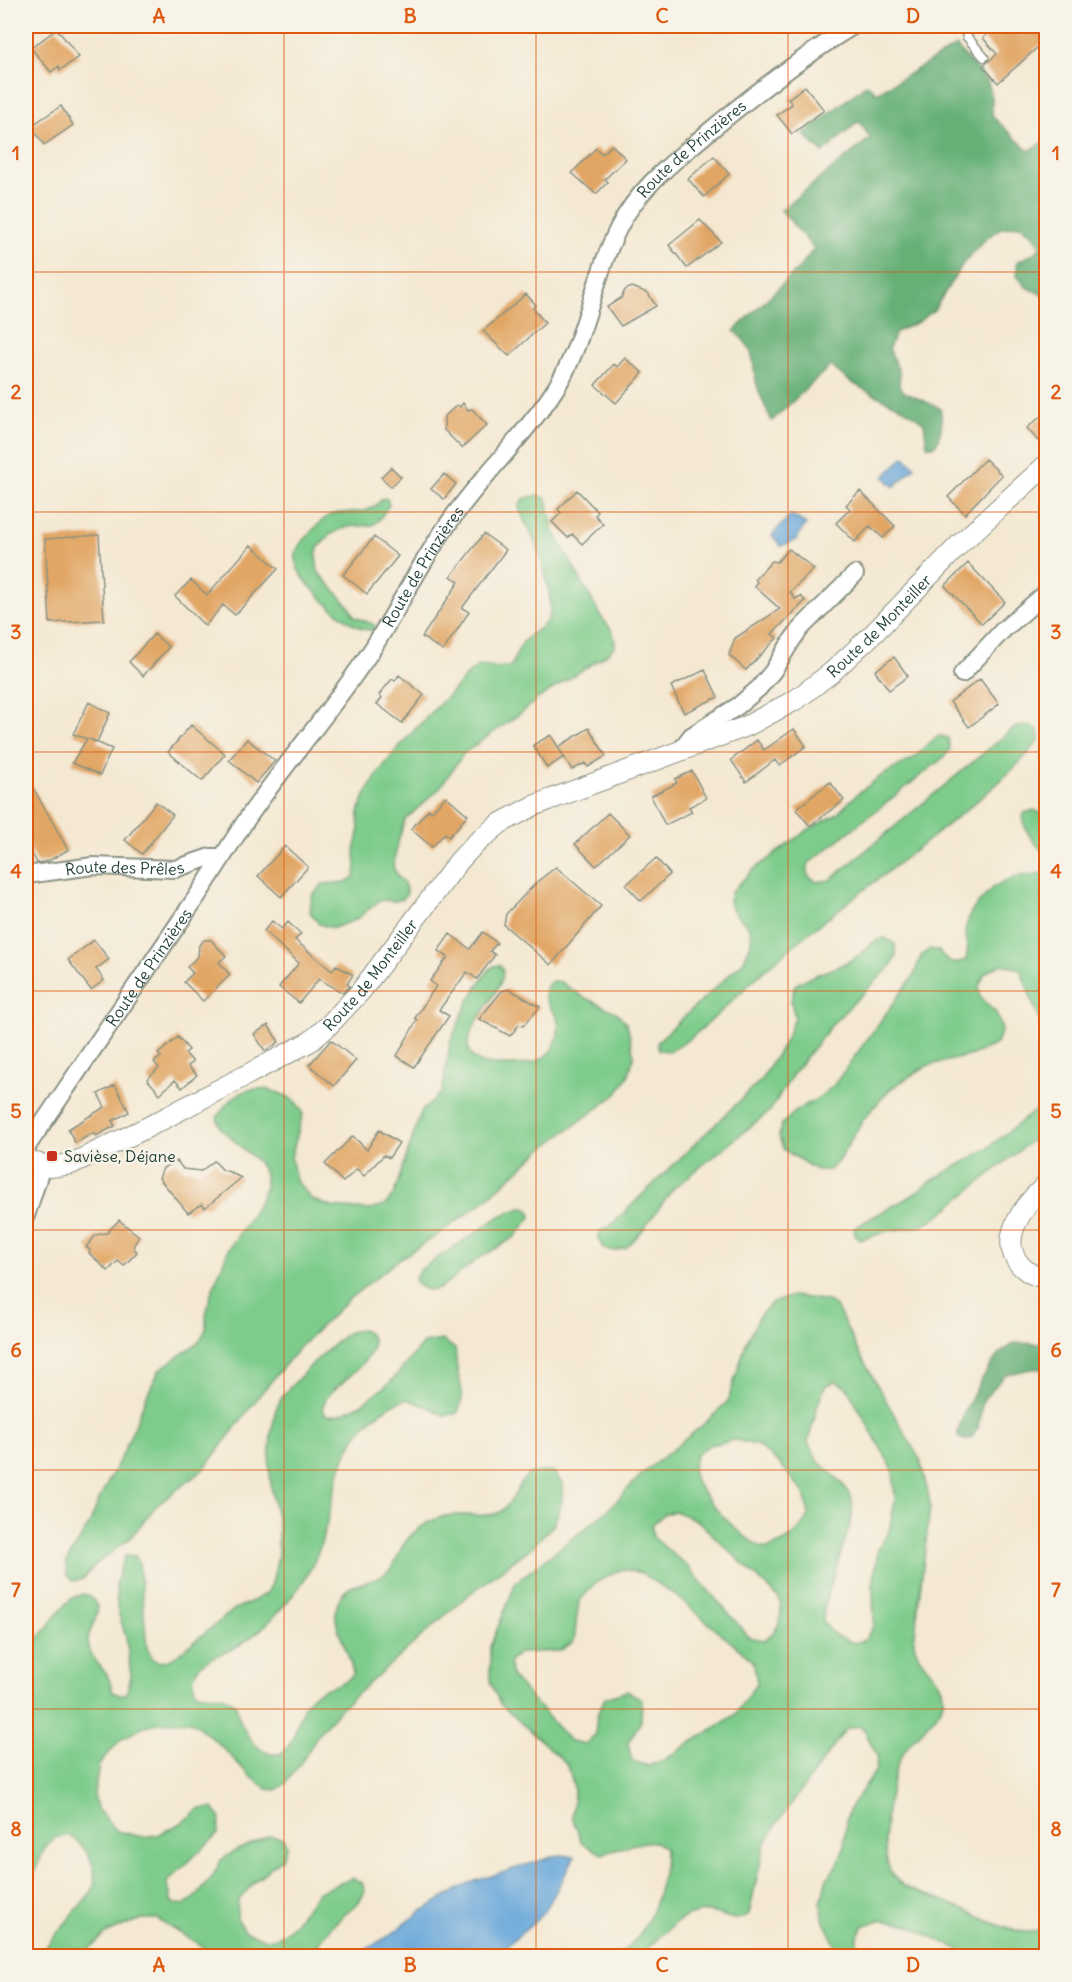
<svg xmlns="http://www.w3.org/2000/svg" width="1072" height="1982" font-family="Delius,sans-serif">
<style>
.green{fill:#7ecc8c;stroke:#4e8460;stroke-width:1.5;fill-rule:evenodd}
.forest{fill:#66b078;stroke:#427656;stroke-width:1.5}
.water{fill:#66a6d9;stroke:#427286;stroke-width:1.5}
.building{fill:#e1a664}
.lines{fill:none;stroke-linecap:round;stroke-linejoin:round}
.service-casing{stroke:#8a9283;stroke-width:11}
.minor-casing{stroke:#8a9283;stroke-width:20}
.tertiary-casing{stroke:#8a9283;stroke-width:22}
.service{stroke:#fff;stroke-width:8}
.minor{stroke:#fff;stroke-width:16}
.tertiary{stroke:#fff;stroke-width:20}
.grid{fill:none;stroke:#de580e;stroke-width:1.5;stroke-opacity:0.55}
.poi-dot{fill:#c8321e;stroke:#f7f3e8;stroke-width:2}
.labels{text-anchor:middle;stroke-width:5;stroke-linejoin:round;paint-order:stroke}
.street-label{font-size:16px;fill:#1f3d34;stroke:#f7f3e8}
.poi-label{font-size:16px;fill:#1f3d34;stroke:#f7f3e8;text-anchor:start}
.neatline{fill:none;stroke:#de580e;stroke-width:2}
.grid-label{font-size:20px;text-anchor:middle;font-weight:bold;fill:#de580e}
</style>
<rect width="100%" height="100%" fill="#f7f3e8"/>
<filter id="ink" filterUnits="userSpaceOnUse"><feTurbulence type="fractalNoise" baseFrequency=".0167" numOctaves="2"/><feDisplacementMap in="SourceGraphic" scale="12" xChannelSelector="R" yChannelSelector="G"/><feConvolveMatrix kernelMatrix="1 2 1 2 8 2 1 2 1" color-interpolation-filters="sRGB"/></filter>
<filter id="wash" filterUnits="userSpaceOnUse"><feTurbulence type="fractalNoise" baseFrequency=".008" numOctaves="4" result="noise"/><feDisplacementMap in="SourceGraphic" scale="24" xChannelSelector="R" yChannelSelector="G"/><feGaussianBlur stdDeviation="1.35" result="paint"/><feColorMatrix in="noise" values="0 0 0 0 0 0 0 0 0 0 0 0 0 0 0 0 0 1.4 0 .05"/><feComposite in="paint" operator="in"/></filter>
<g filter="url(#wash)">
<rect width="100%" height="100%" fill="#f4e8d2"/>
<path class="green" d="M539,495L547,499L553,530L602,618C610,628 616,633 615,646L606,655L537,699L524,711L464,753L439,789L405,820L399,838L393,866L398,877L404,883L407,893L403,899L395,901L380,900L357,919L334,928L319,924L310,912L312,896L323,884L346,882L354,877C357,869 356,864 355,855C355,847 358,839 359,832C359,824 357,816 360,809C373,763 438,709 470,672L478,666C489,666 500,670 511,666C515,658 518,648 524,641C531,632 542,630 548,619C556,606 541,557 535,542C530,530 523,520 519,508L523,499Z
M384,498L387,499L389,505L379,520L373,525L346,527L331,534L318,548L316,555L318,572L348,605L355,617L375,625V629C358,638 305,586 298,569C296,563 295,556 297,550C299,544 307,538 311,532C316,527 322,520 328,516C342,509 360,516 374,507C378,504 380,500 384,498Z
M1030,725L1038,730L1039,740C1015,772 972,805 941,830C875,883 804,932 742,991C727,1006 687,1046 668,1051C666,1051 660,1050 659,1050L657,1045L658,1041L743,962L751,943V933L747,925L734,912L729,902L731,892L753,870L809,829L836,815L856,795L881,776L914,758L936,737L942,736L948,738L950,750L943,758L808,864V876L817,882L830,880L1014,728Z
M1034,810L1046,816V856C1037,844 1020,830 1024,813Z
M1046,869V1037L1020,969L1002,964L985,973L979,986L980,997L996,1013L1002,1029L997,1044L972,1055L926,1066L890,1089L863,1120L839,1160L830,1170H816L783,1149L779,1136L782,1124L798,1109L817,1099L834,1085L914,975L921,956L930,949L939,951C947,963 952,966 966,960L968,947L965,930L971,912L993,887L1014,877L1042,873Z
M885,938L895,944L896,957L890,967L834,1022L795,1071L770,1111L673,1189L642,1231L626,1248L614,1251L603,1248L598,1238L601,1230L609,1227L761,1080L783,1045L795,1018L791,1001L795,985C813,973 836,970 855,958C868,950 869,941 885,938Z
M498,965L502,967C510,992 449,1036 474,1058C483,1066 497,1065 509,1065C531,1066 554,1059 558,1034C558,1029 559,1025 558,1020C555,1011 546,1006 545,996C544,989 547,986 552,981L561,982L583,997L616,1012L627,1024L634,1056L629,1074L617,1094L542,1149L482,1203L433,1238L402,1257L349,1299L300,1347L262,1392L204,1469L156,1506L130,1538L94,1566L83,1579L74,1581L67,1575L66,1562L89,1525L99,1500L124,1451L147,1395L160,1369L199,1342L206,1329V1315L211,1294L228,1250L258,1205L265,1188V1174L258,1162L221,1129L217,1118C231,1093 251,1082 279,1093C293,1099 296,1100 303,1113L291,1158L296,1180L311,1199L332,1207L371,1210L386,1204L394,1194L421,1112L442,1092L450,1043L468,1002L484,976L492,967Z
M1046,1102V1129L933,1220L921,1226L888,1231L860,1240L856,1236L854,1229L864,1222L911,1196L936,1178L985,1150Z
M524,1207L530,1211L531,1217L515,1237L478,1259L439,1289L427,1290L417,1285L415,1277L421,1269L502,1215Z
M792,1296L823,1300L830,1302L837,1308L858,1351L920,1460L929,1497L930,1508L914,1642C916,1665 946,1676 943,1701C941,1718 911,1737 902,1755C889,1779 877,1851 892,1874C904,1893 926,1893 944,1901C966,1909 1006,1933 1029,1932C1034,1932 1041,1930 1046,1929V1956H964L958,1949L903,1923L879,1920L863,1926L857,1938V1950L848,1955L839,1952L824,1922L821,1904L826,1880L838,1864L844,1847L846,1820L850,1808L876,1770L877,1756L864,1729L858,1726L846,1729L778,1822L764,1846L749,1914C737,1924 727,1916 714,1913C708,1911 697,1913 690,1915C673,1921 653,1944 639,1956H616C624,1950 635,1942 640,1934C656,1909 665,1878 665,1849L655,1842L635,1844L602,1854L582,1843L572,1817L574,1789L568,1765L500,1704L490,1681V1647L516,1582L606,1512L642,1474L704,1424L728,1401L746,1343L760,1315L772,1303ZM836,1381L847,1388L893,1470L895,1500L889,1532L878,1549L873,1583L874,1625L865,1640L854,1643L836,1636L823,1623L824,1608L852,1518V1499L842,1483L817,1460L808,1442L818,1404L825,1386ZM735,1440L757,1445L780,1464L804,1493L809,1514C801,1529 792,1540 776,1545C773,1546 770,1548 767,1548C749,1548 695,1491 693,1473C692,1468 695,1460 696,1455L709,1445ZM675,1511L698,1521L779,1598C784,1617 781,1628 764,1640L749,1637L688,1567L653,1537L652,1525L664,1514ZM622,1569L642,1573L679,1598L753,1661L757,1682L735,1715L664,1760L649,1766L632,1761L628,1743L641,1721L642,1699L627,1691L605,1698L597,1715L595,1735L585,1744L570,1741L512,1677L509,1661L519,1653L560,1651L574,1641L579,1601L597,1582Z
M362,1330C397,1346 340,1381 328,1396C325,1399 324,1404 322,1409L326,1415C344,1419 375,1395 389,1383C401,1372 412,1356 423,1343L443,1340L455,1349C456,1355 456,1362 457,1369C460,1387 467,1395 457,1413L445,1416L431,1408L406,1399C314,1434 348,1527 297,1590C279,1612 263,1631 238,1646C227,1653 211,1656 201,1665C193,1672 191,1684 197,1693L222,1696L235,1703C238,1711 239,1722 244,1729C256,1750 280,1770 293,1737C299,1725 299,1710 309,1699C320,1686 341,1688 353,1675C352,1655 332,1626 336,1609C344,1577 366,1588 385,1574C395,1567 397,1557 402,1547C410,1533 426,1522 441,1517C459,1511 486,1520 500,1512C503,1510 505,1507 507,1505C527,1484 516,1468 554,1472L563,1485L562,1502L554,1524L532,1547L466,1597L340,1709L318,1734L306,1755L286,1783L276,1790L267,1789L250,1776L219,1744L191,1721L166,1722L147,1725L120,1740L99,1765L94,1794L97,1809L117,1831L142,1837L158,1835L181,1823L199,1809L213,1808L220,1819L218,1834L167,1882L172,1903L185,1905L193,1900L213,1876L221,1860L235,1851L270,1836L283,1838L287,1846L282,1858L255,1881L238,1901L237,1918L245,1931L266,1940L277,1938L295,1923L318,1892L353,1878L362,1882L365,1892L359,1902L332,1926L309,1956H218L157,1919H142L127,1924L106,1934L81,1956H38L93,1890C99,1868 88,1847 68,1835L54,1838L45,1848L26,1892V1651C31,1645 37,1640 42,1634C52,1623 72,1586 89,1596C93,1599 96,1603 97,1607C99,1619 87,1630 88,1643C90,1658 99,1664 107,1675C110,1680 111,1687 113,1692L120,1695L126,1694L131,1676L126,1637L117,1608L116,1583L124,1557L128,1555L135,1556L139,1563L147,1647L153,1659L160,1662L172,1659L235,1609L255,1600L267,1593L272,1583L278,1556V1523L272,1494L269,1465L271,1434L276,1409L283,1395L314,1362L348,1332Z"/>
<path class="forest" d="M956,46L988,82L992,97V116L1029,151L1040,144L1046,136V292L1043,295L1026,287L1017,276V262L1036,252L1040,246L1033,235L1021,225L1001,228L987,238L964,262L934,310L918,322L896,332L889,348L900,374L899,385L904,392L940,408C943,422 942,433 935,446H927L924,423C895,398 858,395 831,365L772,421C766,408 759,395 756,381C751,355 756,350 734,331L799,268L814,249L781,210L870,138L859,121L823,153L803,134L867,84L877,93Z
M1014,1343L1046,1344V1369H1031L1005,1375L983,1400L978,1428L972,1437L964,1440L958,1437C956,1419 987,1369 999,1354C1003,1350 1009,1347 1014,1343Z"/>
<path class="water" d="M904,456L915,467L894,487L884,477Z
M791,515L806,524L796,540L781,546L772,535Z
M558,1855L575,1856C564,1875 555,1897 542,1914C529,1930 510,1940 497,1956H353L389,1936L420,1912L469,1883Z"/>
<g id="blocks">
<path class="building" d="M997,26H1011L1019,35L1029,26H1043L1047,30V39L998,83L983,66L997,54L983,38Z
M57,29L79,57L60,70L59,66L51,72L31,48Z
M805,86L824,110L792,134L777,115L792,104L788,99Z
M61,106L73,125L44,145L31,126Z
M612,145L626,159L605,179L608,182L596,194L572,173L596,148L602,154Z
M714,156L729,174L704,197L688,179Z
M700,220L721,242L687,268L669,245Z
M632,287L648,293L656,306L621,326L607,307L621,298L625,290Z
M526,294L536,305L533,308L545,323L509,356L483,331Z
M625,358L643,373L616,403L595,385L614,364L617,367Z
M463,403L468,410L472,409L487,425L462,448L444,430V417L457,405L460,407Z
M1040,417L1047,425V433L1038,441L1027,428Z
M985,459L1002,475L965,514L948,497Z
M391,467L401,477L391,487L381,477Z
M444,474L456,484L444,499L431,489Z
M577,490L598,512L595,515L603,524L582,544L572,534L568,538L552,522L561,513L558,509Z
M860,491L895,526L883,538L870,526L855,542L836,523L850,509L846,505Z
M484,534L506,550L462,608L469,612L443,651L422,637L459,582L451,576Z
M99,535L104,620L50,623L45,539Z
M374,537L398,556L367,594L343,575Z
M251,545L278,569L235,615L223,605L205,626L175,596L191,580L207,595Z
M789,549L814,569L790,592L795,599L801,596L805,601L772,634L777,638L746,670L729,655L735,638L780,609L754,586L757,582L755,579L772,561L777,562Z
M968,563L1005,602L982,624L945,586Z
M154,634L169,647L143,676L129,662Z
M894,657L908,676L889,690L875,671Z
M705,670L718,697L684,713L671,686Z
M399,675L424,695L402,723L377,704L382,698L379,695L392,679L395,681Z
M980,679L999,704L969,727L950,702Z
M89,702L110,713L97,742L89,739L112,749L100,775L72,763L87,739L73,734Z
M191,725L225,754L202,781L168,752Z
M589,728L606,756L588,767L585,763L572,770L558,747Z
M794,729L806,746L779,766L775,760L746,782L731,760L757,740L764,750Z
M551,735L564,757L547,768L533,745Z
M247,739L275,761L256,783L229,760Z
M692,771L706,798L689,807L692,812L665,825L651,796L677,783L675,779Z
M26,775L68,850L48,861L37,863L26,842Z
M830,782L844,800L810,826L796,809Z
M446,796L468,815L449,837L445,833L432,847L411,829L429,809L431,812Z
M156,802L173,815L142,854L125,840Z
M608,813L630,835L596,866L575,844Z
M285,846L308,867L281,897L258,876Z
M656,858L670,874L641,901L626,885Z
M556,867L601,906L551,965L504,925L506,914L538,881Z
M272,921L282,929L288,922L301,934L295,940L332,971L336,965L353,975L347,984L350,986L343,993L319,979L299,1003L279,987L299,963L264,931Z
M483,932L497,943L490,951L495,955L477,979L467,972L439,1010L449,1016L414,1067L397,1056L417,1020L415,1018L436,986L430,981L448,957L438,951L450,934L470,949Z
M94,940L109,959L96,969L104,980L91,990L68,960Z
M204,940H211L226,956L219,962L230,975L203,1001L184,982L193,973L187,967L198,956L199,945Z
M509,989L540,1007L523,1026L519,1025L510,1036L479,1019L502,991Z
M268,1025L279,1042L265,1051L254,1034Z
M178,1037L189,1050L185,1053L193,1062L188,1066L197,1075L182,1088L175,1080L160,1094L147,1079L159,1068L154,1062L161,1057L158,1054Z
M331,1040L356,1060L334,1086L309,1065Z
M115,1085L129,1112L112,1121L115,1126L96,1136L94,1133L75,1143L68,1129L105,1107L98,1094Z
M379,1130L399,1143L389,1158L384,1155L364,1176L357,1169L343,1182L325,1164L353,1136L367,1150Z
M177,1161L183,1169L201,1171L214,1161L223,1170L230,1172L241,1178L205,1208L202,1204L188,1213L159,1178L163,1168Z
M119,1220L139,1236L133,1247L137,1252L124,1266L118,1261L108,1271L89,1253L90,1250L86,1247L96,1235L107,1233Z"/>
</g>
</g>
<g filter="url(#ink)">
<use href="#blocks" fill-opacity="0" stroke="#8a9283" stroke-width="1.5"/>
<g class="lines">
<g class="service-casing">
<path id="service" d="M964,26L967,37L984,57"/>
</g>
<g class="minor-casing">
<g id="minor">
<path d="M962,674L1003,630L1046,593"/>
<path d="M685,748V744L691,736L738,706L759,688L773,671L792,640L801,628L855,574"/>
<path id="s1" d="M26,875L93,866L175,869L210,857H222"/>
<path id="s2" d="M26,1152L28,1145C81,1067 134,988 187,911C209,880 228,847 249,816C288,760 333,708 371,651C398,609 419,565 448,524C479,479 519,442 550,397C586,346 591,282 619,227C638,189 673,162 705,135C753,95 800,58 853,26"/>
<path d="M26,1216L42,1166"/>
</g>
</g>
<g class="tertiary-casing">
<g id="tertiary">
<path id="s3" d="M26,1160L50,1167L71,1164L148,1127L311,1041L328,1026L360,992L459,861L473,846L499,824L533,806L747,726L797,699L832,672L874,633L960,544L1046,465"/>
<path d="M1046,1185C1025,1204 996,1239 1021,1266C1028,1273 1037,1277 1046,1278"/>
</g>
</g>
<use href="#service" class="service"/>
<use href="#minor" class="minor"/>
<use href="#tertiary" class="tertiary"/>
</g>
</g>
<path class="grid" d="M284,26V1956M536,26V1956M788,26V1956M26,272H1046M26,512H1046M26,752H1046M26,991H1046M26,1230H1046M26,1470H1046M26,1709H1046"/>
<rect class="poi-dot" x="46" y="1150" width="12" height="12" rx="3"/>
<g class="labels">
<g class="street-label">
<text dy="6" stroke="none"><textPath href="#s2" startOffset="1212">Route de Prinzières</textPath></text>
<text dy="6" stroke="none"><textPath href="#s2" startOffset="708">Route de Prinzières</textPath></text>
<text dy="6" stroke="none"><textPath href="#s3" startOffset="1038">Route de Monteiller</textPath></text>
<text dy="6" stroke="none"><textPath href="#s1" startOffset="99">Route des Prêles</textPath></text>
<text dy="6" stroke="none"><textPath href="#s2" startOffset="222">Route de Prinzières</textPath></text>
<text dy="6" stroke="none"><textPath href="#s3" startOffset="405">Route de Monteiller</textPath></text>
</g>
<g class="poi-label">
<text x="64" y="1162">Savièse, Déjane</text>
</g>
</g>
<rect width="1072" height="1982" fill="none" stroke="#f7f3e8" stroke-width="66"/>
<rect x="33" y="33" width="1006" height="1916" class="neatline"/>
<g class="grid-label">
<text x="159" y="23">A</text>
<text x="410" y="23">B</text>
<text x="662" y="23">C</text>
<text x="913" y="23">D</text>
<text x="16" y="160">1</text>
<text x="1056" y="160">1</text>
<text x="16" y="399">2</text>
<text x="1056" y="399">2</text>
<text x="16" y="639">3</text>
<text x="1056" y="639">3</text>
<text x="16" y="878">4</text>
<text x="1056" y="878">4</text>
<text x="16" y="1118">5</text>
<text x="1056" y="1118">5</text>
<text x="16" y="1357">6</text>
<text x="1056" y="1357">6</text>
<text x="16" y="1597">7</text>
<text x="1056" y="1597">7</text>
<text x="16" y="1836">8</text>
<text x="1056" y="1836">8</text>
<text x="159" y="1972">A</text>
<text x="410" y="1972">B</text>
<text x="662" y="1972">C</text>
<text x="913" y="1972">D</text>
</g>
</svg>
